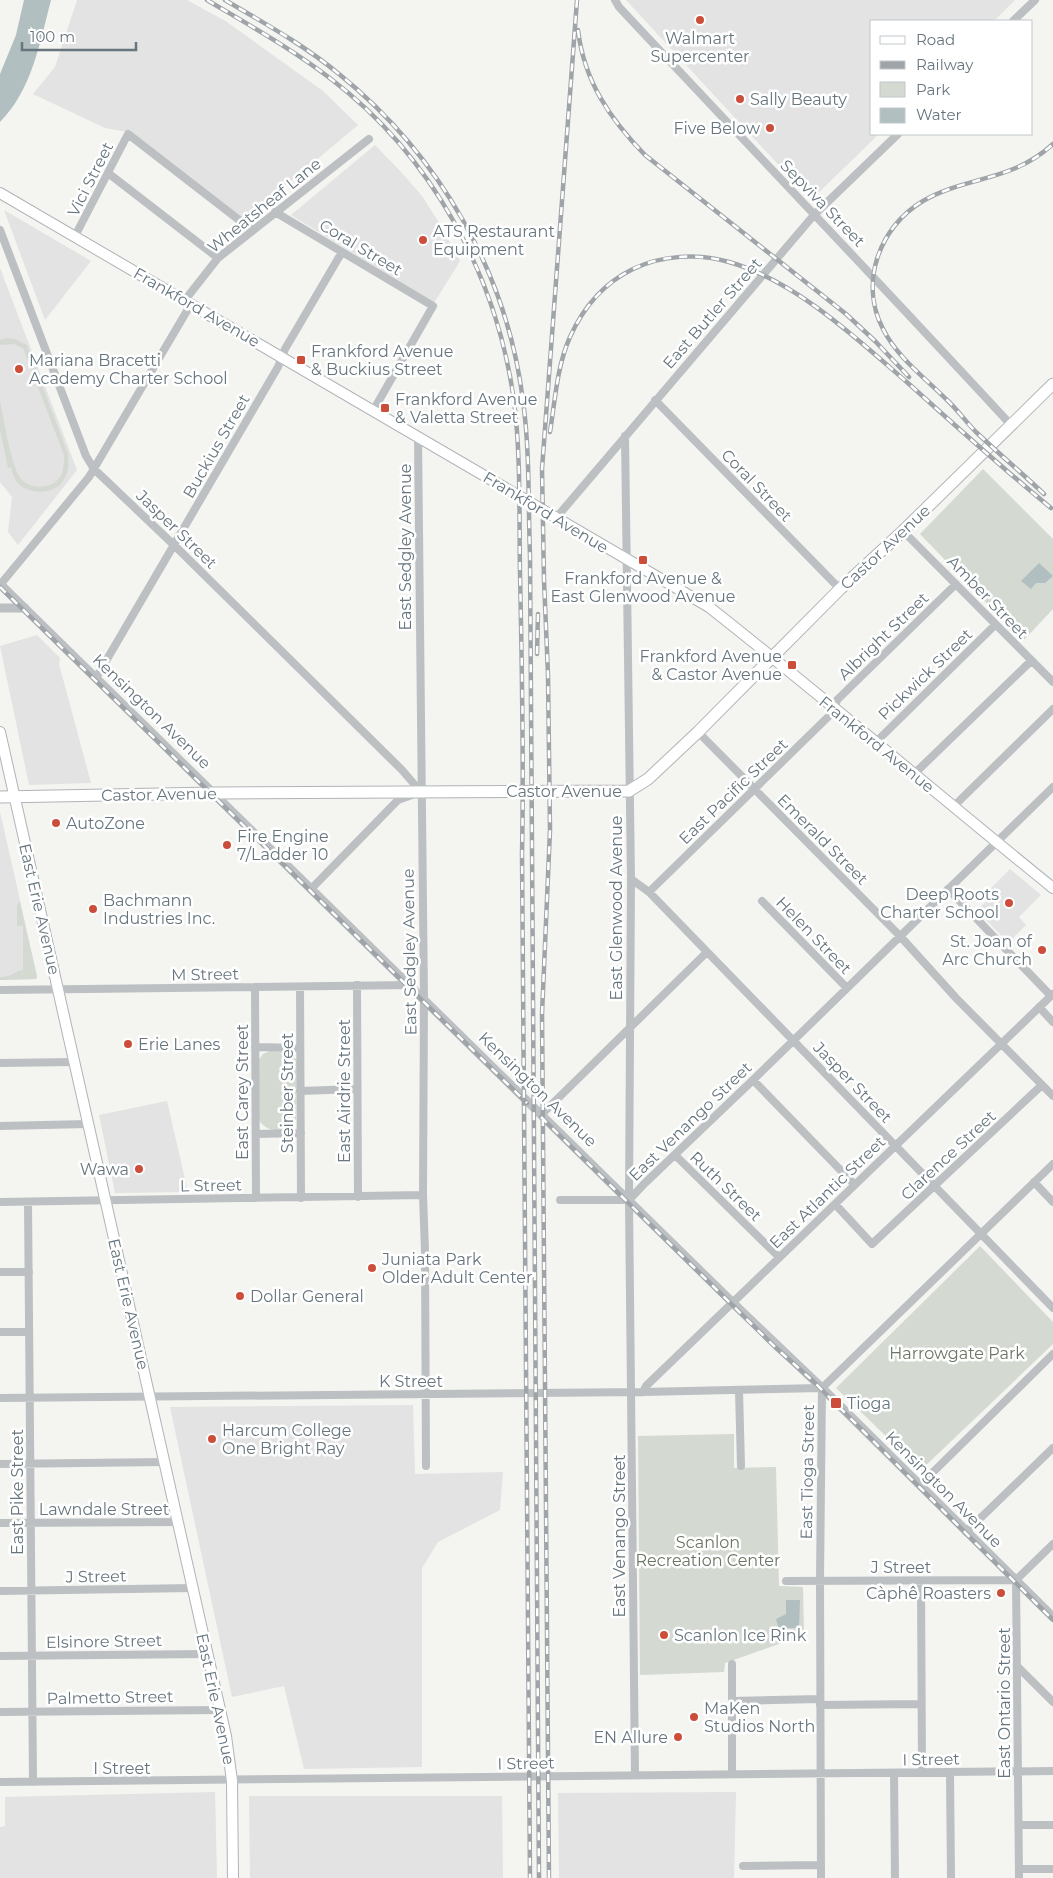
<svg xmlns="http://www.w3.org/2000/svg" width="1053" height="1878" font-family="Montserrat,sans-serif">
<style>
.built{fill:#e2e3e2}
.green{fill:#d4d9d1}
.water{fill:#b2bfc1}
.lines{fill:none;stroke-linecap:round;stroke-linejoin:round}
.secondary-casing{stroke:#afb4b7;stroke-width:12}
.primary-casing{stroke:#b0b4b7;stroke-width:13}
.minor{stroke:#bcc0c2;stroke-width:8}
.tertiary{stroke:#bcc0c2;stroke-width:9}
.secondary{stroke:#fff;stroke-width:10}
.primary{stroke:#fff;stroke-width:11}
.rail-casing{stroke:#9ea4a8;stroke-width:4.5}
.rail{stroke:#fff;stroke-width:2.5;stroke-dasharray:8;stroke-linecap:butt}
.poi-dot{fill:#cc4e3a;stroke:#fff;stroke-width:2}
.labels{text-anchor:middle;stroke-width:5;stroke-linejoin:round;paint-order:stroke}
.poi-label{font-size:16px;fill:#67767e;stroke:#fff;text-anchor:start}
.street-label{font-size:16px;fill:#67767e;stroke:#fff}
.park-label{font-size:16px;fill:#6a7665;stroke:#fff}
</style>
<rect width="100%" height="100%" fill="#f4f4f1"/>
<path class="built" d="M77,0H187L227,22L323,91L358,125L245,220L127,132L105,128L33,94L55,67Z
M626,0H1015L994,21H872V134H879L811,200Z
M375,145L402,173L422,196L440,224L460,261L434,303L291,215Z
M4,210L91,261L45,320Z
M0,268L77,470L18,545L8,532L12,497L0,482Z
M37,635L60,658L59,664L91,783L29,785L0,646Z
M0,812L18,891L37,979L0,980Z
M1010,869L1041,895L1019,917L1026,925L1008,943L977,910L993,895L989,890Z
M167,1101L188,1192L115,1193L99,1115Z
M413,1405L415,1474L503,1472L500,1510L438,1542L422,1568V1767L304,1769L284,1686L232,1697L170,1407Z
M215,1792L217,1878H0V1827L5,1826V1797Z
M736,1792L734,1878H559L558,1793Z
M249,1796H502L503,1878H250Z"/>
<path class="green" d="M7,338L15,339L27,345L68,454C69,464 69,472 63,481C53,496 24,495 15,479C13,475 12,471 11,467L8,468L0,430V401C4,420 10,460 19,476C26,488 43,489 54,483C64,477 64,465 64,455L23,348L14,344L0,345V340Z
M983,469L1053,539V609L1023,641L920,534Z
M19,902H20L37,976L36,979L0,980V977C14,977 14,971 23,970V926H17V906Z
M270,1051L291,1052L297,1061L296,1119C291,1136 266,1133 259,1120L258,1061L263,1054Z
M980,1246L1053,1322V1344L921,1470L836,1388Z
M734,1434V1468L776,1467L779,1586L803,1587L804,1635L725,1663L724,1672L640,1675L638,1436Z"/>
<path class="water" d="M24,0H51C40,42 32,90 0,122V74L16,35Z
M1039,563L1053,576L1045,583H1036L1031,589L1021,581Z
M786,1600H800L799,1628H785L779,1630L776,1619L786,1614Z"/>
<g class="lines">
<g class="secondary-casing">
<path id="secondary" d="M0,193L709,607C825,698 938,795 1053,888
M0,732L226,1736L232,1781L233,1878"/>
</g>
<g class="primary-casing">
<path id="primary" d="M0,797L214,793L629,791L648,779L698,732L840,589L903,531L1053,384"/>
</g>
<path class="minor" d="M615,0L619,7C749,146 881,284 1011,425
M1013,21L1035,0
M108,173L218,258
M275,212L433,306L373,411
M0,230L86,456L94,469L175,546L402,770L421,792
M75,236L128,134L252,230
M185,300L218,258L369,139
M655,400L840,589
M625,436L631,879L629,1200L635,1775
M418,437L424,998L423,1195L425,1251L426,1466
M556,518L814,215L898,134
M903,531L1053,682
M0,585L89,477L191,304
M96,678L278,367L285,349L342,252
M698,732L900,936L956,998L1053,1096
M875,743L995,625
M914,774L1031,661
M953,807L1053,709
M631,879L649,892L1053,1308
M311,889L398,800L412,795
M948,889L1051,996
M649,892L829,716L834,710L837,700L956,584
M762,901L847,988
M357,985L358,1197
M255,987L256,1198
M300,987L301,1198
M0,990L411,985
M1039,1007L1053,1022
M255,1047L300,1048
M0,1063L74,1062
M753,1080L855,1185
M300,1091L357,1089
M542,1114L706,953
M0,1126L88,1124
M256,1134L301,1133
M675,1155L779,1257
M1034,1182L1053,1202
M560,1200H629
M629,1200L644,1184L753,1080L1053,787
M0,1202L423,1195
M28,1202L33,1782
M835,1204L872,1244L1042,1085
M0,1272H29
M0,1332H29
M739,1390L741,1466
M643,1392L646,1386L1053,994
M0,1398L643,1392L822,1388
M0,1464L164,1462
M920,1485L1053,1354
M0,1523L178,1522
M966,1532L1053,1448
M1016,1580L1019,1878
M1016,1580L1053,1544
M786,1581L1016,1580
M921,1581L922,1772
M0,1591L193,1588
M0,1656L207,1654
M1018,1667L1053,1702
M732,1701L820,1699
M820,1705L921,1704
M0,1712L220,1710
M950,1772L951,1878
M894,1773L895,1878
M732,1774V1664
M0,1782L1053,1771
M1019,1825H1053
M743,1866L820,1865
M1019,1869H1053
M821,1878L820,1580L822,1388L1053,1164"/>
<path class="tertiary" d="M0,584L733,1303L822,1388L1053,1617
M0,608H25"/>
<use href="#secondary" class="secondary"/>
<use href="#primary" class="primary"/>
<g class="rail-casing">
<path id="rail" d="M207,0C249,25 292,49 331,79C432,156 497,276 514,401C521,456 519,517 520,573C522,666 524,760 522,854L530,1878
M225,0C264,23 304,45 339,74C439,155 507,272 523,401C530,452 528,504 530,555L539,1878
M578,30C584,81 610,119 645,155L846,314L875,341L909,377
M550,432C555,401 557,366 570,337C583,308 604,283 633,269C662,255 698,253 729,262C796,281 857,339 909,384C956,426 1002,468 1051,508
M1044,494C1022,473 998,453 976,432C966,422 957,409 946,399C924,377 897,357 883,329C859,283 879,227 923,201C966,176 1012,182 1053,144
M0,587L527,1103
M537,654L538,614
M541,1117L775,1347L813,1381L1053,1620
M549,1878L542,1014L550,830L548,675L544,580L542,469L577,0"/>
</g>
<use href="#rail" class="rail"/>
</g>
<g class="poi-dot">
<circle cx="700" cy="20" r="5"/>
<circle cx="740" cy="99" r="5"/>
<circle cx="770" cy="128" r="5"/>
<circle cx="423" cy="240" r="5"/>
<rect x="296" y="355" width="10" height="10" rx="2.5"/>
<circle cx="19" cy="369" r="5"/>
<rect x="380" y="403" width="10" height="10" rx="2.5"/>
<rect x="638" y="555" width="10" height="10" rx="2.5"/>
<rect x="787" y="660" width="10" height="10" rx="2.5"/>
<circle cx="56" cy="823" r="5"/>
<circle cx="227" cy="845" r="5"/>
<circle cx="1009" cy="903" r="5"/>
<circle cx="93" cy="909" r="5"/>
<circle cx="1042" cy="950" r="5"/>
<circle cx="128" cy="1044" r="5"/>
<circle cx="139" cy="1169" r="5"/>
<circle cx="372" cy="1268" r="5"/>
<circle cx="240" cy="1296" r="5"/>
<rect x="830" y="1397" width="12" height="12" rx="2.5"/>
<circle cx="212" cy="1439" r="5"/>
<circle cx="1001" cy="1593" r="5"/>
<circle cx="664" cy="1635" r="5"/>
<circle cx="694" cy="1717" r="5"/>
<circle cx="678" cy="1737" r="5"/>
</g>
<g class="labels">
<g class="poi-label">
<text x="700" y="44" text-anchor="middle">Walmart<tspan x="700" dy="18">Supercenter</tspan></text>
<text x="750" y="105">Sally Beauty</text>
<text x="760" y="134" text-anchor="end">Five Below</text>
<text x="433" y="237">ATS Restaurant<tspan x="433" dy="18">Equipment</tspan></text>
<text x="311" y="357">Frankford Avenue<tspan x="311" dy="18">&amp; Buckius Street</tspan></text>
<text x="29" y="366">Mariana Bracetti<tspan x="29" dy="18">Academy Charter School</tspan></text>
<text x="395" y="405">Frankford Avenue<tspan x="395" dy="18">&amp; Valetta Street</tspan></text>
<text x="643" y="584" text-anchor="middle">Frankford Avenue &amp;<tspan x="643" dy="18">East Glenwood Avenue</tspan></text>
<text x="782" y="662" text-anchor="end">Frankford Avenue<tspan x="782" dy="18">&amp; Castor Avenue</tspan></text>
<text x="66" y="829">AutoZone</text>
<text x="237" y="842">Fire Engine<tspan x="237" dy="18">7/Ladder 10</tspan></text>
<text x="999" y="900" text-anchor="end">Deep Roots<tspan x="999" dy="18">Charter School</tspan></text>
<text x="103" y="906">Bachmann<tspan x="103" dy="18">Industries Inc.</tspan></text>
<text x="1032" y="947" text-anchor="end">St. Joan of<tspan x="1032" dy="18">Arc Church</tspan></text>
<text x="138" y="1050">Erie Lanes</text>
<text x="129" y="1175" text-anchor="end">Wawa</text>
<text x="382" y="1265">Juniata Park<tspan x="382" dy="18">Older Adult Center</tspan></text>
<text x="250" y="1302">Dollar General</text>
<text x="847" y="1409">Tioga</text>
<text x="222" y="1436">Harcum College<tspan x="222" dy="18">One Bright Ray</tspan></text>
<text x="991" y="1599" text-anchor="end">Càphê Roasters</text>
<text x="674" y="1641">Scanlon Ice Rink</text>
<text x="704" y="1714">MaKen<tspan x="704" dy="18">Studios North</tspan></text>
<text x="668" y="1743" text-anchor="end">EN Allure</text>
</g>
<g class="street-label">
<text transform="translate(90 179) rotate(-63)" y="6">Vici Street</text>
<text transform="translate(823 203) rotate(46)" y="6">Sepviva Street</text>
<text transform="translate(264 205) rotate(-39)" y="6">Wheatsheaf Lane</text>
<text transform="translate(361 247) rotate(31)" y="6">Coral Street</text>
<text transform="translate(197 307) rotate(30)" y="6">Frankford Avenue</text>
<text transform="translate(712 313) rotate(-49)" y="6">East Butler Street</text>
<text transform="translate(216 446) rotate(-60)" y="6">Buckius Street</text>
<text transform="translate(757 485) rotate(46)" y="6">Coral Street</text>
<text transform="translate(546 512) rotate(31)" y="6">Frankford Avenue</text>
<text transform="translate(177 529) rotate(44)" y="6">Jasper Street</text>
<text transform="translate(405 547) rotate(-90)" y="6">East Sedgley Avenue</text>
<text transform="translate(885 547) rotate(-43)" y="6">Castor Avenue</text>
<text transform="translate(988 597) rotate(46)" y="6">Amber Street</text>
<text transform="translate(883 636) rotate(-44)" y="6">Albright Street</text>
<text transform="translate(925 674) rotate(-44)" y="6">Pickwick Street</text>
<text transform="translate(152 711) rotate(44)" y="6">Kensington Avenue</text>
<text transform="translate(877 744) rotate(39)" y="6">Frankford Avenue</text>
<text x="564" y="797">Castor Avenue</text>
<text transform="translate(733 791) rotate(-44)" y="6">East Pacific Street</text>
<text transform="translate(159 794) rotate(-1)" y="6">Castor Avenue</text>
<text transform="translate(823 839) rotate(45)" y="6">Emerald Street</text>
<text transform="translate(616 908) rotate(-90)" y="6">East Glenwood Avenue</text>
<text transform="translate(40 909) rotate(77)" y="6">East Erie Avenue</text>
<text transform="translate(814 935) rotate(46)" y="6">Helen Street</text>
<text transform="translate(409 952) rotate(-91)" y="6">East Sedgley Avenue</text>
<text transform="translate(205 974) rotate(-1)" y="6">M Street</text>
<text transform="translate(853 1082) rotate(46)" y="6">Jasper Street</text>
<text transform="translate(538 1089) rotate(44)" y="6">Kensington Avenue</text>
<text transform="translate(344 1091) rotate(-90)" y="6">East Airdrie Street</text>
<text transform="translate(242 1092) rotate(-90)" y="6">East Carey Street</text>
<text transform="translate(287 1093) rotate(-90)" y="6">Steinber Street</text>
<text transform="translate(690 1121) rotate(-44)" y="6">East Venango Street</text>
<text transform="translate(948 1155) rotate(-43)" y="6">Clarence Street</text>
<text transform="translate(211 1185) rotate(-1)" y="6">L Street</text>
<text transform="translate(726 1186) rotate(44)" y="6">Ruth Street</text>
<text transform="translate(827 1192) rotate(-44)" y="6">East Atlantic Street</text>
<text transform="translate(129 1304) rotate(77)" y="6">East Erie Avenue</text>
<text x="411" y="1387">K Street</text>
<text transform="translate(807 1472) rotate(-89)" y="6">East Tioga Street</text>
<text transform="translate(944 1489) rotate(45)" y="6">Kensington Avenue</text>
<text transform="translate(17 1492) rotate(-90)" y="6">East Pike Street</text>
<text x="104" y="1515">Lawndale Street</text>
<text transform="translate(619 1536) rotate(-90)" y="6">East Venango Street</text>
<text x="901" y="1573">J Street</text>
<text transform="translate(96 1576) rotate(-1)" y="6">J Street</text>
<text transform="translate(104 1641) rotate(-1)" y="6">Elsinore Street</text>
<text transform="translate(110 1697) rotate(-1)" y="6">Palmetto Street</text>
<text transform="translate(216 1699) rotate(78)" y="6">East Erie Avenue</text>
<text transform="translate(1004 1703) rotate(-90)" y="6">East Ontario Street</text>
<text transform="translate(931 1759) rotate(-1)" y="6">I Street</text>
<text transform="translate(526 1763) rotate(-1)" y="6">I Street</text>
<text x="122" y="1774">I Street</text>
</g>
<g class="park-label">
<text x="957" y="1359">Harrowgate Park</text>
<text x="708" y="1548">Scanlon<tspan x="708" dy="18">Recreation Center</tspan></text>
</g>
</g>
<rect x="870" y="20" width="162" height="115" fill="#ffffff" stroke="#c2c8cb"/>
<rect x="880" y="36" width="25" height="8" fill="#ffffff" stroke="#c2c8cb"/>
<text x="916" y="45" font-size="15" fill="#67767e">Road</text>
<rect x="880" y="61" width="25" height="8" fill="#9ea4a8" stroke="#c2c8cb"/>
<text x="916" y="70" font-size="15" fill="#67767e">Railway</text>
<rect x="880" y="82" width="25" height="15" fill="#d4d9d1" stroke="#c2c8cb"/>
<text x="916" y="95" font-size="15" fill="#67767e">Park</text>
<rect x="880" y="108" width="25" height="15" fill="#b2bfc1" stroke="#c2c8cb"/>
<text x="916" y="120" font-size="15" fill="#67767e">Water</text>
<path d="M22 42v8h114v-8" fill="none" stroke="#67767e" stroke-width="2.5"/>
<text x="30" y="42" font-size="15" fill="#67767e" stroke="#ffffff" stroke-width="4" paint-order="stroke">100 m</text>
</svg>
